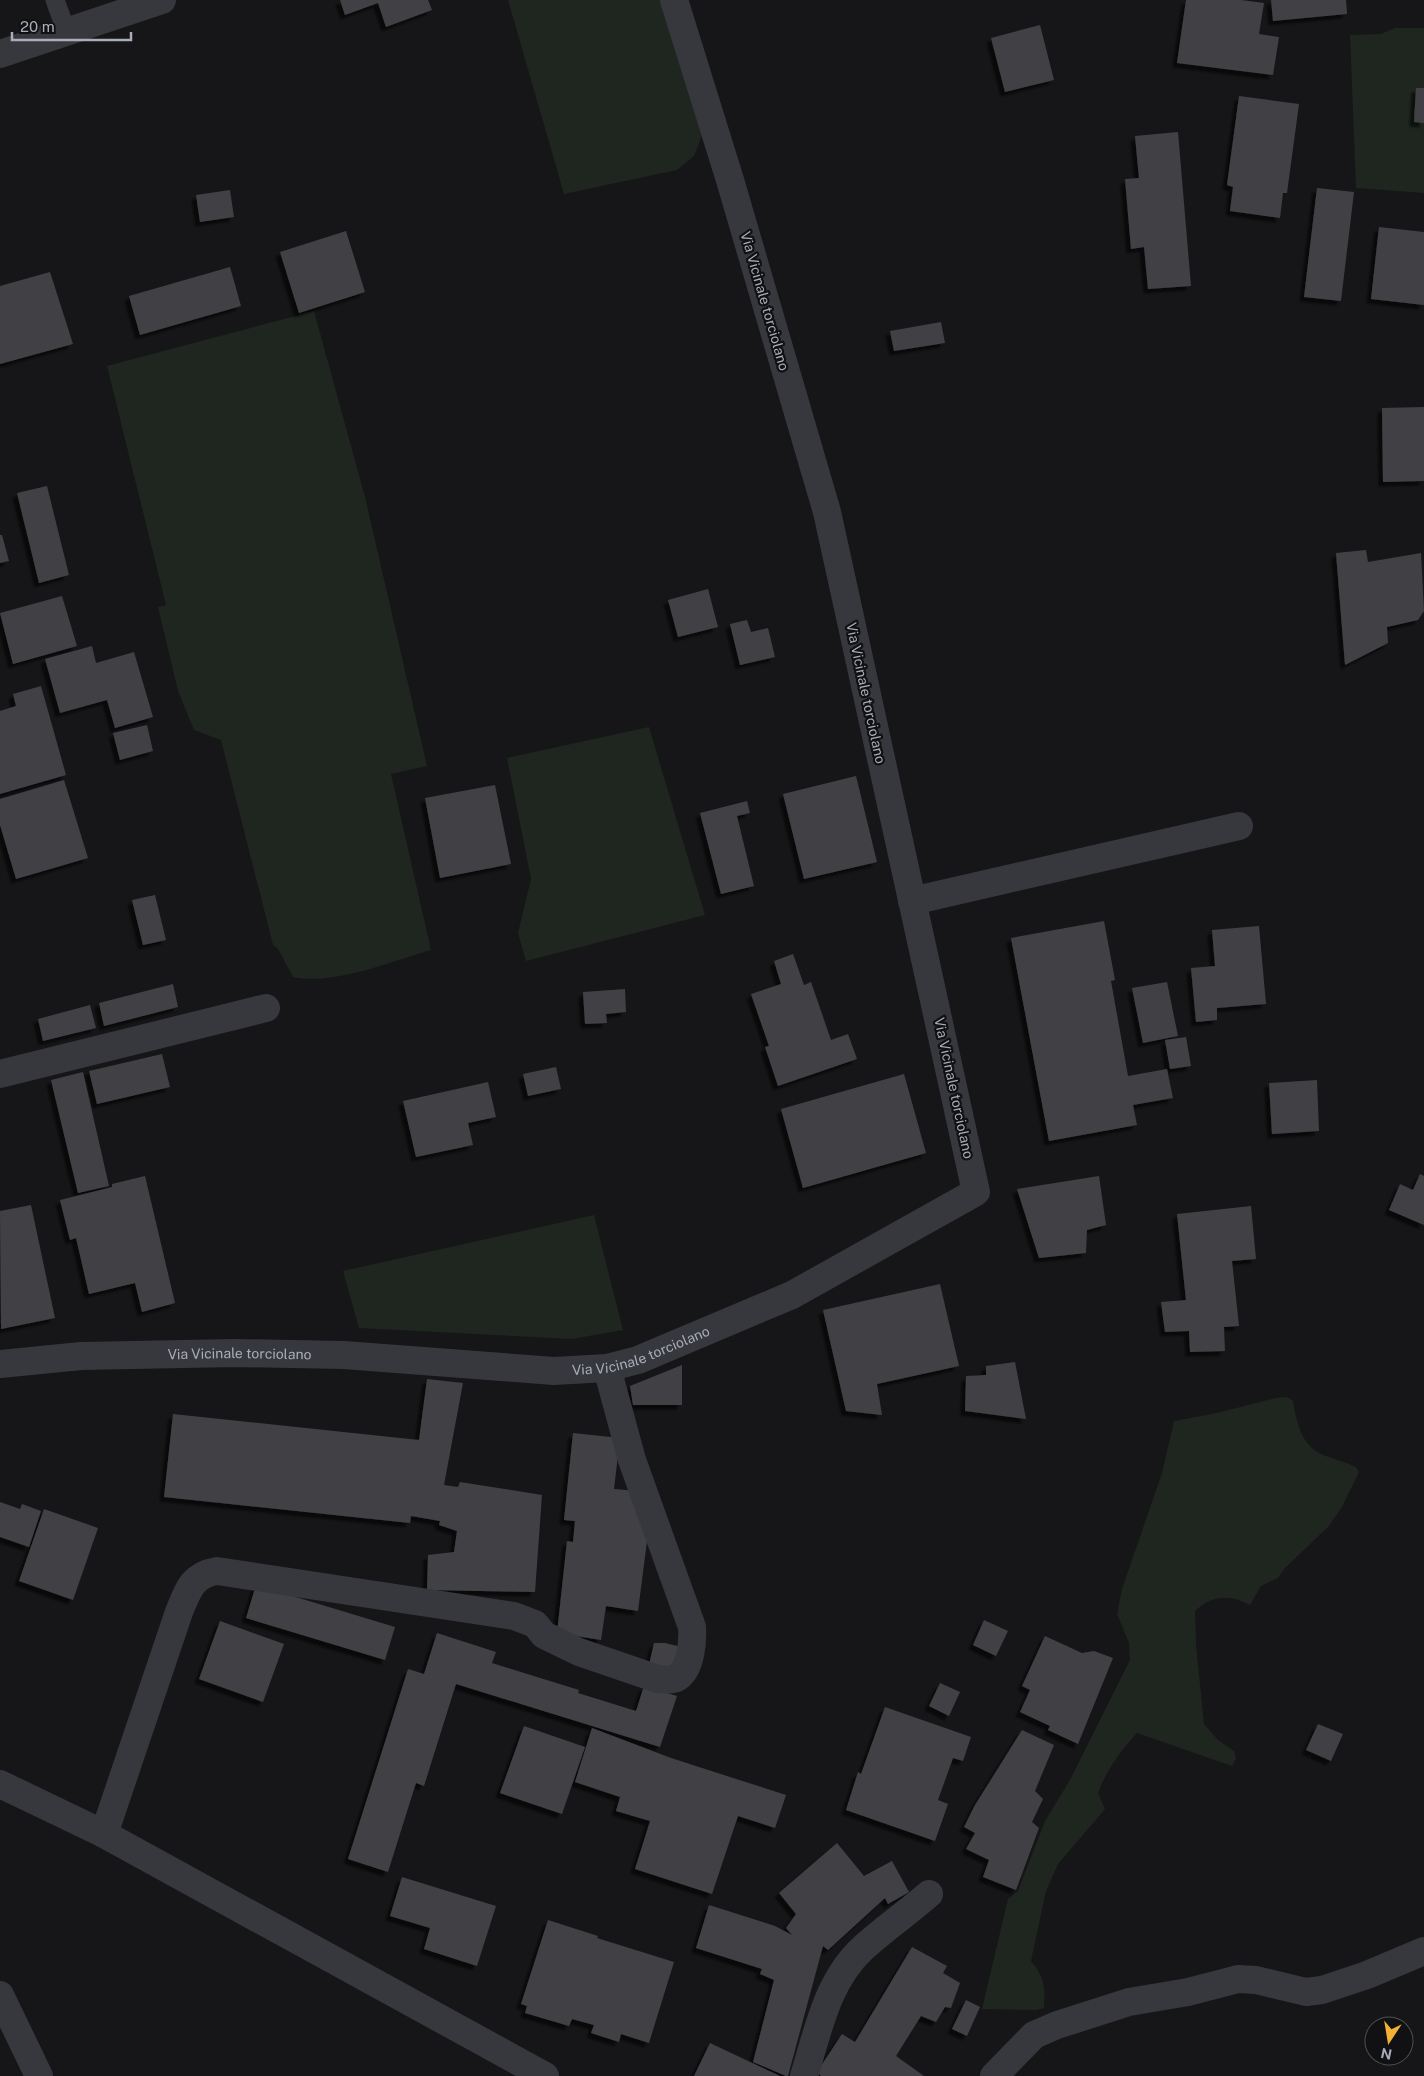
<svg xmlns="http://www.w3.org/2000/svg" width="1424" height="2076" font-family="'Public Sans',sans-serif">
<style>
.green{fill:#1e261f}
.building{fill:#404145;filter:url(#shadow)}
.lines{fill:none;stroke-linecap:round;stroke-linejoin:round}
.service{stroke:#37383d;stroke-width:19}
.minor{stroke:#37383d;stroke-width:28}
.labels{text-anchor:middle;stroke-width:4.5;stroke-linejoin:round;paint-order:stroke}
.street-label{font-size:14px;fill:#a8adb8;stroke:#111113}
</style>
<defs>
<filter id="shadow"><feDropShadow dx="-4.5" dy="4.5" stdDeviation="1" flood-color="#0009"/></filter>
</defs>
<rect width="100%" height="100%" fill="#161618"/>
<path class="green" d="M508,0H663L704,130L694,156L677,170L564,194Z
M1395,28H1424V193L1356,188L1350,35L1381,34Z
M314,311L365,497L427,766L391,774L431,950C392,961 333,986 293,977L278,949L273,945L221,740L194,730L178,691L158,607L166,605L107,366Z
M649,727L705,915L526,961L518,933L531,879L507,758Z
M594,1215L623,1330L572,1339L359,1328L343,1271Z
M1287,1397L1293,1401C1297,1424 1302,1448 1326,1456C1336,1460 1346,1462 1356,1467L1359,1472L1342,1507L1328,1527L1284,1569L1278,1578L1261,1586L1250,1605C1230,1594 1212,1595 1195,1611L1196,1644L1204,1724L1218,1740L1234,1751L1236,1758L1232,1766L1137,1733C1121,1750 1106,1771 1098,1793L1105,1809L1058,1864L1046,1891L1031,1961C1045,1978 1045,1987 1044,2008L1036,2010L982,2009L1008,1899L1018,1891L1045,1821L1070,1780L1130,1660L1129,1643L1117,1614L1122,1589L1162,1473L1174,1421L1217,1413L1276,1398Z"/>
<path class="building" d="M340,0H428L432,10L386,27L378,3L345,15Z
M1186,0H1241L1264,3L1259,34L1279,37L1273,75L1177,63Z
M1271,0H1346L1347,14L1273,21Z
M1040,25L1054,80L1005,92L991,38Z
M1416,88H1424V123L1414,122Z
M1239,96L1299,104L1287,193H1283L1280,218L1230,211L1233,187L1227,185Z
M1178,132L1191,286L1148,289L1144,247L1131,249L1125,179L1139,178L1135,136Z
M1317,188L1354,192L1341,301L1304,297Z
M230,190L234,217L200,222L196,195Z
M1379,227L1424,232V305L1371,299Z
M346,231L365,292L299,313L280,252Z
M230,267L241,306L140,335L129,296Z
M50,272L73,344L0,364V286Z
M941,322L945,343L894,351L890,331Z
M1424,407V481L1383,482L1382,408Z
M47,486L69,575L39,583L17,493Z
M0,535H2L9,561L0,563Z
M1366,550L1368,562L1421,553L1424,611L1418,620L1387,627L1388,643L1345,665L1336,553Z
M708,589L718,627L678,637L668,600Z
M62,596L77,646L13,664L0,613Z
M747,620L751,632L768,628L775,657L740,665L730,624Z
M92,646L96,663L134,652L153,717L115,728L107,700L60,713L45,659Z
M41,686L66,775L0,794V711L16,706L13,694Z
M147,725L153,751L120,760L113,733Z
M856,776L877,862L804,879L783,794Z
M64,780L88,858L16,879L0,825V799Z
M495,785L511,864L440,878L425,798Z
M747,801L750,813L737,816L754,886L721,894L700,813Z
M155,895L166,940L143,945L132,900Z
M1104,921L1115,980L1111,981L1128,1076L1167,1069L1173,1098L1133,1105L1137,1125L1049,1141L1011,938Z
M1259,926L1266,1004L1217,1008V1020L1196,1022L1191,968L1215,966L1212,930Z
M793,954L804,985L811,982L831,1040L848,1034L857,1059L778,1086L765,1047L769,1046L751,994L781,984L774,961Z
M1167,982L1178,1036L1143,1043L1132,988Z
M173,984L178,1007L104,1026L99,1003Z
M625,989L626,1012L606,1014L607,1023L585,1024L583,992Z
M90,1005L96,1028L43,1041L38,1019Z
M1186,1037L1191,1066L1170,1069L1165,1040Z
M162,1054L170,1087L97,1104L89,1071Z
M556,1067L561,1089L528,1096L523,1074Z
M83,1072L109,1186L78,1193L51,1080Z
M904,1074L926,1153L803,1188L781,1109Z
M1317,1080L1319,1131L1272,1134L1269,1083Z
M488,1082L496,1117L468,1123L473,1145L416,1157L403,1101Z
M1420,1174L1424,1176V1225L1389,1210L1400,1184L1413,1190Z
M145,1176L175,1303L142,1312L135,1283L89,1294L76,1238L70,1240L60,1200L112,1187V1184Z
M1099,1176L1106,1225L1087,1230L1086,1253L1039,1258L1017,1189Z
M31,1205L55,1318L1,1329L0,1211Z
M1251,1206L1256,1259L1232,1261L1239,1326L1224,1327L1225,1351L1190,1352L1189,1331L1165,1332L1161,1302L1186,1300L1177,1214Z
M940,1284L959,1366L877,1384L882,1415L846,1411L823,1310Z
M1015,1362L1026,1419L965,1411L966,1376L986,1375V1366Z
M682,1365V1405H633L630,1386Z
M427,1379L463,1383L444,1485L458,1487L460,1482L542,1495L535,1592L427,1590L428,1555L454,1552L457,1531L439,1525L440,1521L411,1516L410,1523L164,1497L173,1414L419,1440Z
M573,1433L620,1438L614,1489L637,1491L650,1518L638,1611L606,1606L601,1640L557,1633L567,1541L573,1542L575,1521L564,1520Z
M0,1502L20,1509L22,1504L41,1511L29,1547L0,1537Z
M44,1509L98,1528L73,1600L19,1581Z
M256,1585L395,1627L385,1660L246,1618Z
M984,1620L1008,1631L996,1656L973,1645Z
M220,1621L284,1644L263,1702L199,1679Z
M437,1633L496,1652L492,1663L579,1690L578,1693L636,1711L644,1686L677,1696L660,1747L456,1684L424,1786L416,1783L388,1872L348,1859L408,1669L424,1674Z
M1045,1636L1082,1653L1094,1651L1113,1658L1078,1744L1048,1730L1050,1726L1020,1712L1030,1690L1022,1686Z
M654,1643H665L682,1647L672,1667L649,1665Z
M940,1683L960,1692L949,1716L929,1706Z
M885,1707L971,1737L963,1761L953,1758L938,1800L948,1804L935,1841L846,1810L858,1772L861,1774Z
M1318,1724L1343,1734L1331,1761L1306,1750Z
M524,1726L585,1747L562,1814L500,1793Z
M592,1728L671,1758L786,1795L775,1828L738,1816L712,1894L635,1869L650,1821L616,1811L620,1797L575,1782Z
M1022,1730L1054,1745L1035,1791L1043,1799L1032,1822L1039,1828L1016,1890L983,1877L989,1860L966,1849L975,1833L964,1827L975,1805Z
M837,1843L864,1876L892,1861L909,1892L888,1904L885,1898L828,1950L823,1946L788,2076H786L753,2062L774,1980L760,1974L762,1969L696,1948L709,1905L775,1926L792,1935L786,1928L796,1914L779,1893Z
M402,1877L496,1906L477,1966L424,1949L430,1928L390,1916Z
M548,1920L598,1936L597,1938L674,1962L649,2043L621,2034L619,2042L591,2033L594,2025L572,2019L569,2026L525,2013L527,2006L521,2004Z
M912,1947L947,1966L943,1973L960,1983L951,2008L945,2007L936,2022L921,2016L896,2056L924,2076H821L817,2072L842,2034L855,2042Z
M966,2000L980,2007L967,2036L952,2029Z
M710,2043L780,2076H694Z"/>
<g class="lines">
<path class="service" d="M55,0L67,33"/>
<g class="minor">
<path d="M0,54L162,0"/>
<path d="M912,901L1239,826"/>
<path d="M0,1074L266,1008"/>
<path id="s1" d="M0,1364L81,1356L235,1353L344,1355L554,1371L607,1368L638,1360L792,1295L976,1192L827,512L730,180L674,0"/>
<path d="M0,1784L104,1834L545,2076"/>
<path d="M104,1834L179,1612C188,1590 192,1575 217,1571L514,1616L535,1624L544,1635L579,1652L658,1679C665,1679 672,1681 678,1677C691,1668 693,1641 692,1627L632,1460L607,1368"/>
<path d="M0,1995L39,2076"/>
<path d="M804,2076C818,2031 827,1981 863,1948C884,1929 907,1913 929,1894"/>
<path d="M994,2076L1034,2035L1057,2025L1129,2002L1188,1992L1238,1979L1256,1980L1306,1992L1322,1990L1367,1975L1424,1951"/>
</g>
</g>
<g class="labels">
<g class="street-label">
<text transform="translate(765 301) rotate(74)" y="5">Via Vicinale torciolano</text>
<text transform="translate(866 693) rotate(78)" y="5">Via Vicinale torciolano</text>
<text transform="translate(954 1088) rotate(78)" y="5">Via Vicinale torciolano</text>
<text dy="5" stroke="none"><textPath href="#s1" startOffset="645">Via Vicinale torciolano</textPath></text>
<text dy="5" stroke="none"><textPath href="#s1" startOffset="240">Via Vicinale torciolano</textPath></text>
</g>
</g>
<g transform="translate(1389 2041) rotate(192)"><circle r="24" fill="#111113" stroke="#4d4f55"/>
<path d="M0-4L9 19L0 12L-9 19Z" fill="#f2b134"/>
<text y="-8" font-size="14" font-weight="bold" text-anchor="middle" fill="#a8adb8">N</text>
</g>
<path d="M12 32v8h119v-8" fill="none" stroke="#a8adb8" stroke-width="2.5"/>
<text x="20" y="32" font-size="15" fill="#a8adb8" stroke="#111113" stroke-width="4" paint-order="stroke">20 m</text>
</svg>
